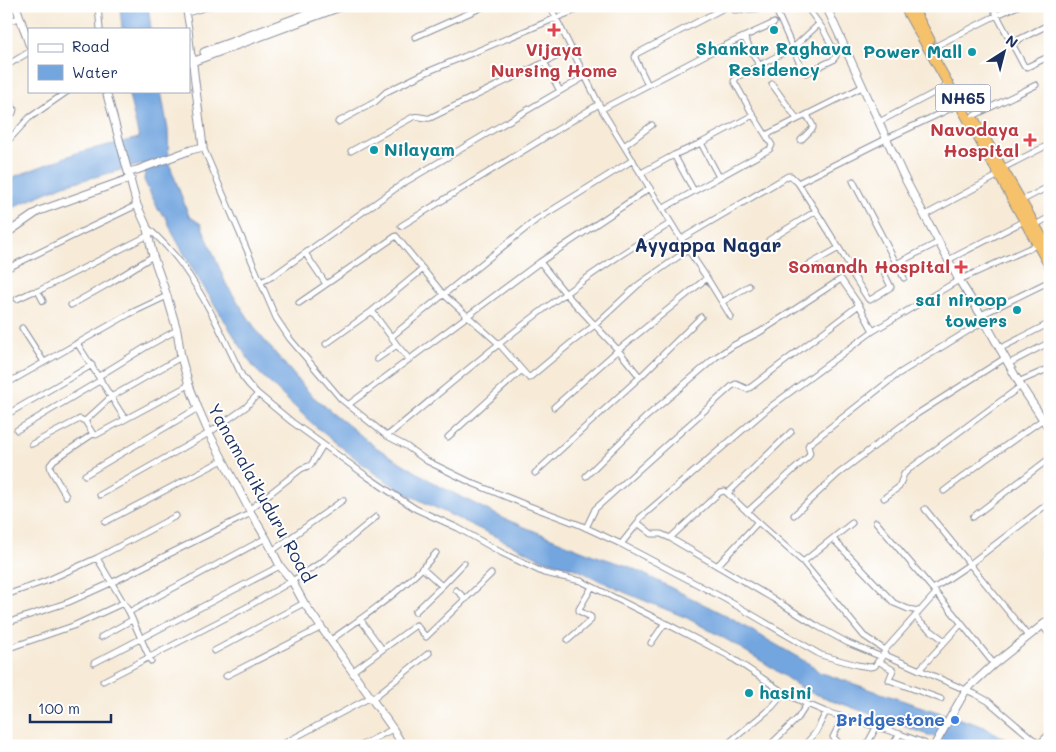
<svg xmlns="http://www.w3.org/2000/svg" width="1056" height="752" font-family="Mali,sans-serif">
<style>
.water{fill:#73a6df;stroke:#476a9e}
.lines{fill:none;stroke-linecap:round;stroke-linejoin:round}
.minor-casing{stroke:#898d9b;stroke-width:7}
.tertiary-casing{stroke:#898d9b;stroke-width:9}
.trunk-casing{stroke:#898d9b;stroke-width:11}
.minor{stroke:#fff;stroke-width:5}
.tertiary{stroke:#fff;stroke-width:7}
.trunk{stroke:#f5c16b;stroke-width:9}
.health-dot{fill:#e0444e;stroke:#fff;stroke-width:2}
.culture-dot{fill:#0f9aa8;stroke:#fff;stroke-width:2}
.shop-dot{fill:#3f7fe0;stroke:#fff;stroke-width:2}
.labels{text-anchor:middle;stroke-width:4;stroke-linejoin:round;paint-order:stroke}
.shield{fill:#fff;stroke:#5f6d8e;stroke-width:1}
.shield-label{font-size:16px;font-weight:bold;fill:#1b2f5e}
.culture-label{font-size:18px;font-weight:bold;fill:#0d838f;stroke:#fff;text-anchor:end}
.health-label{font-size:18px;font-weight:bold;fill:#be3a42;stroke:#fff;text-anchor:end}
.street-label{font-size:18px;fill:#1b2f5e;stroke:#fff}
.shop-label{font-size:18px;font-weight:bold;fill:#366cbe;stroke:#fff;text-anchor:end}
.neighbourhood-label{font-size:19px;font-weight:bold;fill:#1b2f5e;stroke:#fff}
</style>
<rect width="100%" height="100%" fill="#fff"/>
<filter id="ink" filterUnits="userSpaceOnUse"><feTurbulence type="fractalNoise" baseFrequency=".02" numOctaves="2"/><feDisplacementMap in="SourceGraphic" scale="10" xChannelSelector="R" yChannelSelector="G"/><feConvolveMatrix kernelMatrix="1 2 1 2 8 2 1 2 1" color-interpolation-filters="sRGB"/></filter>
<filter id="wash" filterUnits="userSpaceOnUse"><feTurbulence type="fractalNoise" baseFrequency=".0096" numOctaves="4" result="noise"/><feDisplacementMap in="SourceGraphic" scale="20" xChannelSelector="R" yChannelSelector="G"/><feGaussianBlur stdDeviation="1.12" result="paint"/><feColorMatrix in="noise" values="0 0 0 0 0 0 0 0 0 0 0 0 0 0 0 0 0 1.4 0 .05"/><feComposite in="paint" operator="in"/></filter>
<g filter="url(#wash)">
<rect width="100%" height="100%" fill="#f7ebd8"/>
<path class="water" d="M120,6H148L151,29H122Z
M128,91H161L168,130L169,163L189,216L201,224L226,284L259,334L311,395L374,446L439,486L505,519L593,555L628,566L723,614L813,666L819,672L913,704L985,727L1017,746H961L931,736L804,690L768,665L729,641L687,618L626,593L576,569L544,560L405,493L374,473L316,427L254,368L193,270L172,232L166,217L159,211L144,180L145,170L144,164L64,185L20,204L6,213V180L8,179L79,152L139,138Z"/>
</g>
<g filter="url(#ink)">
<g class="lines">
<g class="minor-casing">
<path id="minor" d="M98,6L100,29
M185,6L189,29
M550,6L603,112L681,239L707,278L731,317
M731,6L734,10L771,8L776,10
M992,6L1024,66L1027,67L1050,56
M776,10L803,71L806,73L833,60L836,56V54L823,29L806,6
M187,13L211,6
M6,22L19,18
M189,29L192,57
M415,37L485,6
M744,37L759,65
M1012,43L1050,24
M934,47L997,15L1018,6
M793,48L819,24
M544,62L560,91
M6,66L29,52
M772,84L797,119
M648,85L636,60L635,57L636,54L724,8
M6,95L14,109L13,113L6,116
M602,109L711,52L774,23
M973,116L1036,85
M338,122L375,102L386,92L427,72L556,18L587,6
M879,122L949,85
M766,135L862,87
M801,140L813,128V126L807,115
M6,143L29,118L68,91
M701,143L719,177
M624,146L652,125
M203,147L276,318L290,339L341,399L387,436L406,446L427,461L472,483L524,504L580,525L621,544L725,599L821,655L857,665L870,667L875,666L878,661L881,660L885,650L864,636L803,562L758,522L725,491L720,492L670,538
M351,151L413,117C419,115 423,119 430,118L572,49
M674,155L694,191
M1003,168L1050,144
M641,173L674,155L701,143L753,115
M853,181L904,278
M798,183L886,139L960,104
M1021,201L1050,186
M662,209L770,149L772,145L753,115L734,81L737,77L785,52
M925,215L999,175
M1035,225L1050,217
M146,226C159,238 172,251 182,265C207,300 224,338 242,376L249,385L258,394L292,422L368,477L396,496L416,509L458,528L502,553L544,573L581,581L665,623L729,656L783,692L807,704L826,712L900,734L924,743L927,746
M401,226L599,104
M681,239L788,176H791L798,183L816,211L850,266
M769,240L816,211
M305,253L326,284
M948,260L1024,221
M540,262L565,293L618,350L640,377
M6,269L83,231L137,205
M798,271L839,248
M851,272L868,299L870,300L891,287L883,271L884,270L939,242
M261,282L273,276L402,184L488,133L586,76
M38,291L43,301
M17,299L32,292L38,291L147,236
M722,302L749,286
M299,303L396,236L443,294L499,344L529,378L571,343L595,325L638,285L688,250
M71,305L110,283L153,256
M372,311L397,345L377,359
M981,315L1050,281
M22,328L44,362
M391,337L536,220L633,160
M77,343L125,419
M326,344L372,311L423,269
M397,345L409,359
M999,349L1050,323
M1008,364L1050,342
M99,376L146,347L177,330
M1018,382L1050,368
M6,384L129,314L167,296
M348,405L540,262L650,188
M554,407L618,350L707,278
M6,415L92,365
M85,421L93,434L96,435L189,385
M85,421L111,397L181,357
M17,430L101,380
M387,436C446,388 504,337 566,293C600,268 635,245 671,223
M448,437L522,370
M32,444L76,421L80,419L85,421
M535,473L640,377L701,317
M85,475L198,408
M586,476L645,418L716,357L734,345L760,332L841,279L859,305L873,331
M944,491L985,460L1042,420
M728,493L791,432
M100,495L209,433L246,407L258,394
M66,496L51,470L50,465L54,460L93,434
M884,498L899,487L904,474L908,470L1021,386
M925,509L1028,636
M249,510L301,469L311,465L323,445
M747,512L808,457L810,453L808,446L809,444L898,374L984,321
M794,515L838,474L917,414L1005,358
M973,517L1050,458
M105,522L223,460
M876,522L953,613L994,664
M586,528L595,509L732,386L736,384L747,389L751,387L859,305
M833,539L894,603L908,609L919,611
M621,544L638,523
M272,551L343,500
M1049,554L1050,553
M97,558L129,612L151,661
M803,562L852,523
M717,566L758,522
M442,586L464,563
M933,589L970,564L1050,502
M456,590L466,599
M6,595L46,581L97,558L176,516
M129,612L266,538
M415,612L442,586L422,568
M915,616L921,623L945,641
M360,619L382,649
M6,623L69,602L111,583L251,513
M1050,624L1045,629L1050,635
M101,637L132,620
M331,640C367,614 407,588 436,553
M568,640L591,620V617L579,611V609L592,587
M651,643L665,623
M6,649L73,626L123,603
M885,650L936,593
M214,651L304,603
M883,654L975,694L988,701L1041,746
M882,657L848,643L817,626L772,598L670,538L661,534H652L638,523L640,518L766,410L873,331L959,280L1039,244
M878,661L893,670L889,680L941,699
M94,663L280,566
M919,670L962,623
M353,671L416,625L426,637L491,574
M226,676L322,627
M103,681L247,607L292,581L323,561L376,517
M372,699L429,653
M1039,744L1050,733
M279,746L371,697
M360,746L393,729
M725,746L772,707L778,700L783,692
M769,746L798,718L807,704
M804,746L816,732L826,712
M835,746L838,742L833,737L843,717
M866,746L877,726
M891,746L900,734"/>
</g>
<g class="tertiary-casing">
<path id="tertiary" d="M16,6L29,44
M826,6L904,177L959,280L981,315L1021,386L1050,430
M204,52L328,6
M189,62H192L343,6
M106,91L137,205L146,225L153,256L167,296L177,330L181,357L189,385L198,408L209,433L251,513L266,538L280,566L292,581L304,603L393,729L403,746
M129,172L137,170L191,150L203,147L192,57
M6,234L39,211L131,178
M934,746L966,690L994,664L1050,619"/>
</g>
<g class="trunk-casing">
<path id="trunk" d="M904,6L949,85L1050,267
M912,6L930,40
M975,121L1050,251"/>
</g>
<use href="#minor" class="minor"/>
<use href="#tertiary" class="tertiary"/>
<use href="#trunk" class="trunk"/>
</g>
</g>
<g class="health-dot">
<path d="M551.5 22.5h5v5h5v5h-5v5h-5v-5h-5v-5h5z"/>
<path d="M1027.5 132.5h5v5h5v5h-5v5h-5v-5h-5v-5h5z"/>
<path d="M958.5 259.5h5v5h5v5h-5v5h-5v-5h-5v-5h5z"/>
</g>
<g class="culture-dot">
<circle cx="774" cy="30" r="5"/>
<circle cx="972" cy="52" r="5"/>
<circle cx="374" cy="150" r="5"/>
<circle cx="1017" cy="310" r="5"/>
<circle cx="749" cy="693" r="5"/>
</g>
<circle class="shop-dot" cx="955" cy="720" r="5"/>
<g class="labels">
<rect class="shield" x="935.5" y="84.5" width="55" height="27" rx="4"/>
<g class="shield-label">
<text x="963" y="104">NH65</text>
</g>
<g class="culture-label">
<text x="774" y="55" text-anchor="middle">Shankar Raghava<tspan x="774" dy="21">Residency</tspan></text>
<text x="962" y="58">Power Mall</text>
<text x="384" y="156" text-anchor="start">Nilayam</text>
<text x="1007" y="306">sai niroop<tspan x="1007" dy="21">towers</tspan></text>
<text x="759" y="699" text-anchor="start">hasini</text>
</g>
<g class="health-label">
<text x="554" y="56" text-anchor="middle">Vijaya<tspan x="554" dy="21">Nursing Home</tspan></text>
<text x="1019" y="136">Navodaya<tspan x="1019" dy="21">Hospital</tspan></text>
<text x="950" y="273">Somandh Hospital</text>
</g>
<g class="street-label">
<text transform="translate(261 493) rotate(61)" y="6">Yanamalaikuduru Road</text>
</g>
<g class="shop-label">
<text x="945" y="726">Bridgestone</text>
</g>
<g class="neighbourhood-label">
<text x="708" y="252">Ayyappa Nagar</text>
</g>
</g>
<rect width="1056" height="752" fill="none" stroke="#fff" stroke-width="25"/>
<rect x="28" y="28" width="162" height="65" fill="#ffffff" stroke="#a4acbf"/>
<rect x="38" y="44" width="25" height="8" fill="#ffffff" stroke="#a4acbf"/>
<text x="72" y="52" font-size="15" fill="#1b2f5e">Road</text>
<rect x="38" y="65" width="25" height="15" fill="#73a6df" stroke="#a4acbf"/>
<text x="72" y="78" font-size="15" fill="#1b2f5e">Water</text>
<g transform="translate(1004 52) rotate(36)" stroke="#ffffff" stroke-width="4" paint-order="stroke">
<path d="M0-4L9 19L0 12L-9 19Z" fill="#1b2f5e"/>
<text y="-8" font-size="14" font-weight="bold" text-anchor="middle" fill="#1b2f5e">N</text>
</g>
<path d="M30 714v8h81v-8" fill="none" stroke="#1b2f5e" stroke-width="2.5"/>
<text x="38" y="714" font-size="15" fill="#1b2f5e" stroke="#ffffff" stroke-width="4" paint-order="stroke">100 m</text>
</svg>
